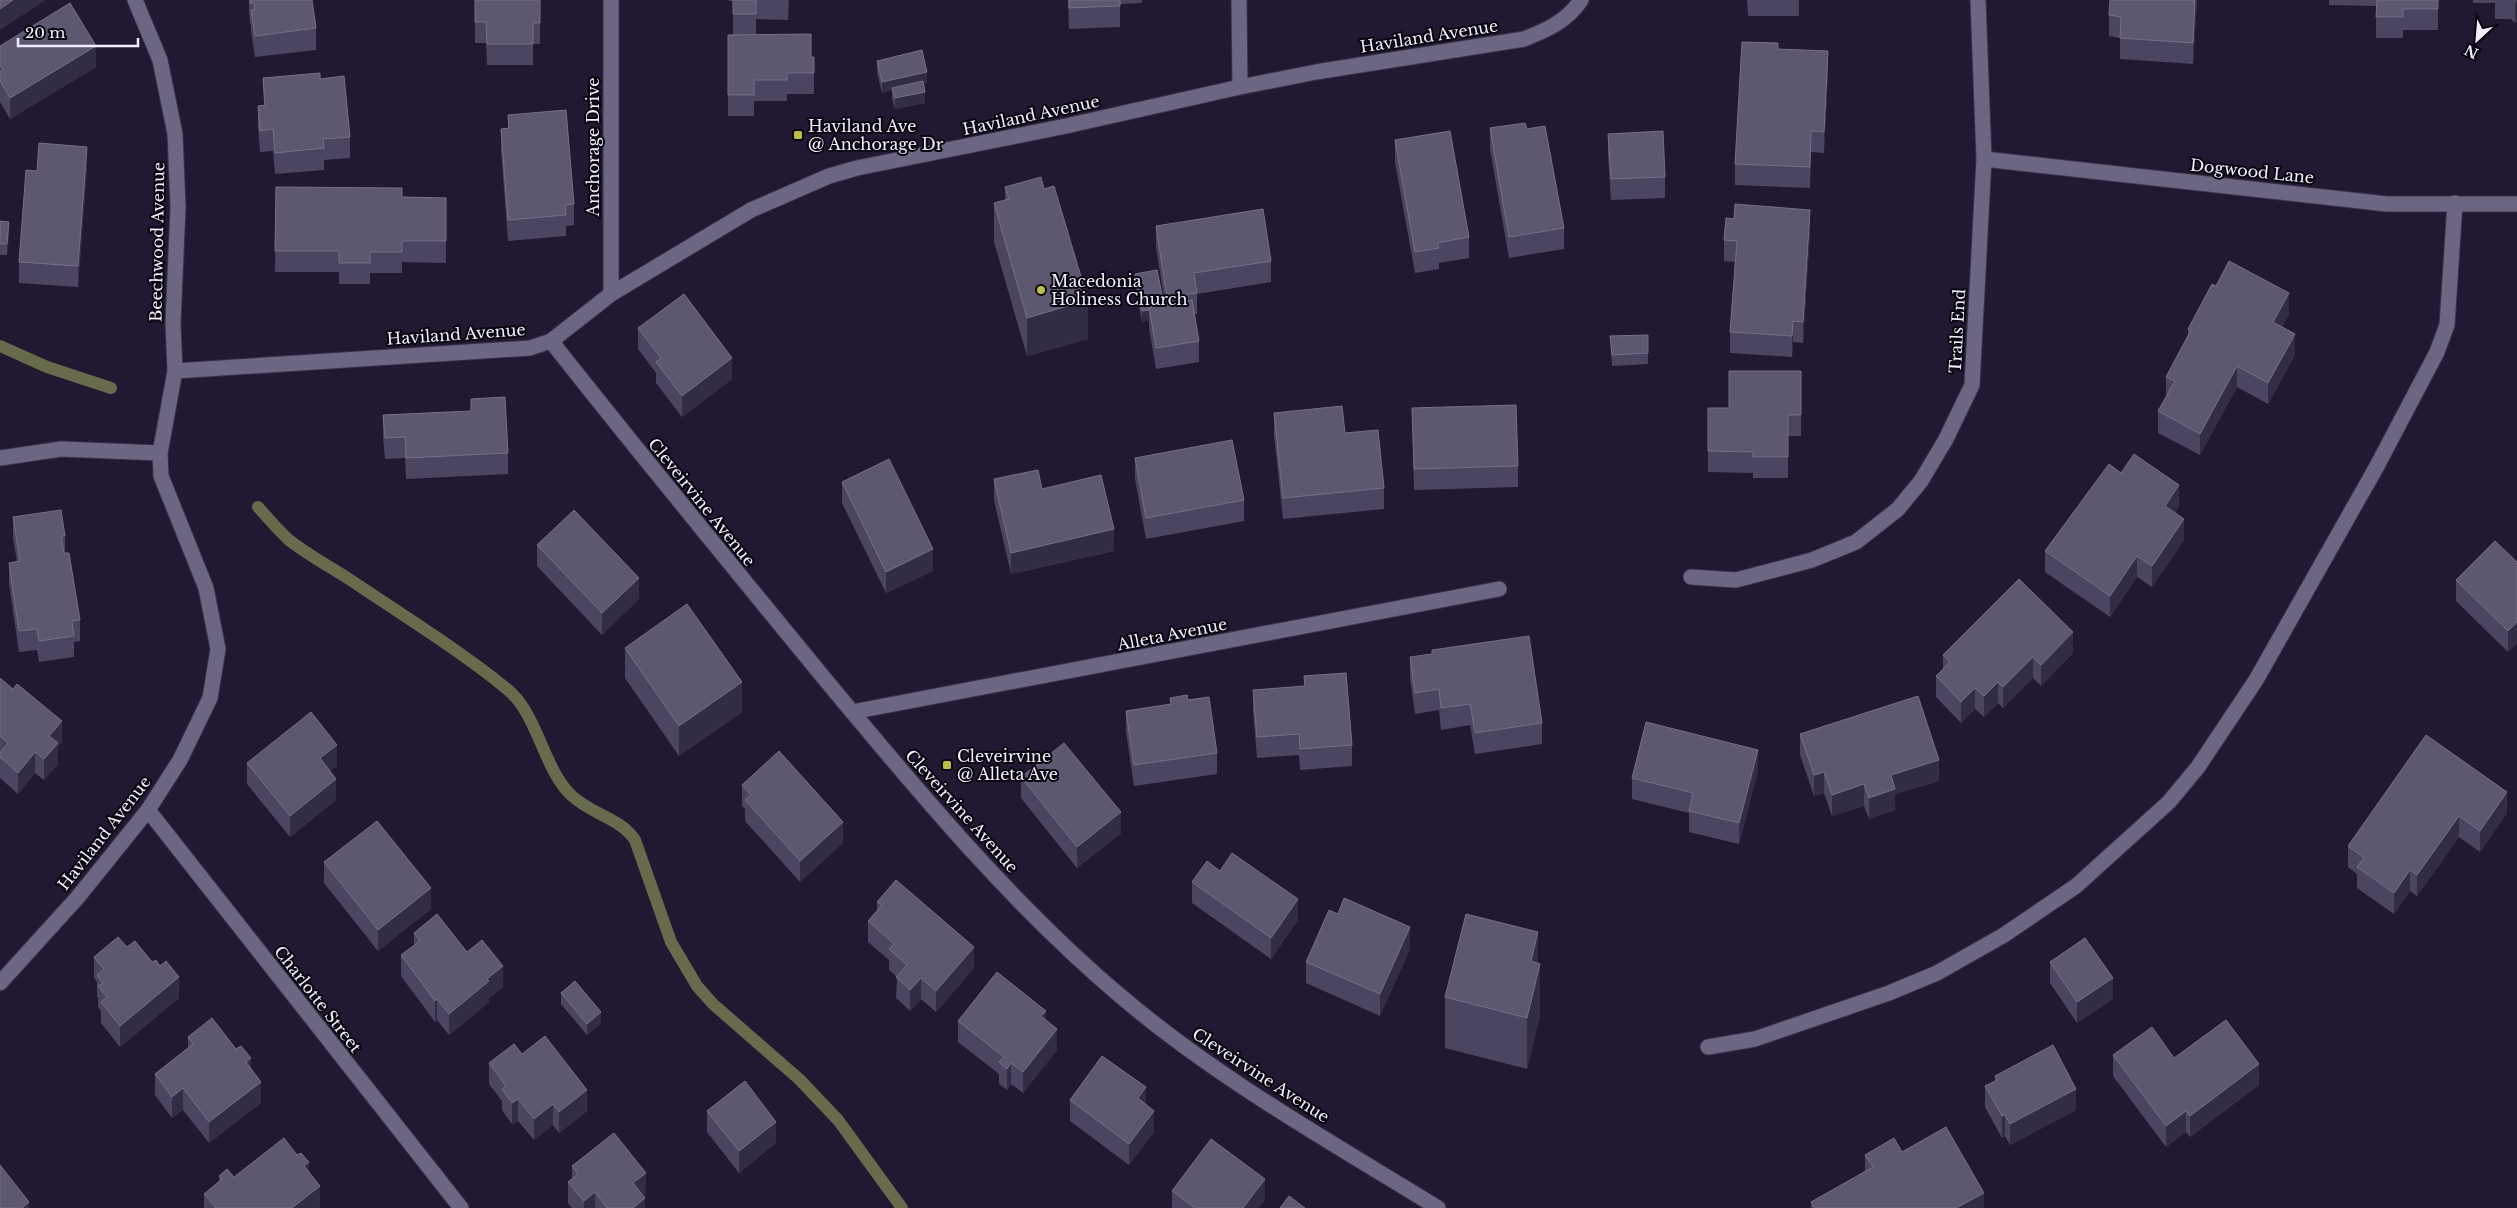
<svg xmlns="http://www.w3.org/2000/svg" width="2517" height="1208" font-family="'Libre Baskerville',serif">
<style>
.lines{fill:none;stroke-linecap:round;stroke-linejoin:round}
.stream{stroke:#686a4c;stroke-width:12}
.lane-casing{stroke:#383346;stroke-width:17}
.street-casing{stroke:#383346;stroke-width:17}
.lane{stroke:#6d6683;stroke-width:15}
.street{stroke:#6d6683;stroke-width:15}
.wall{fill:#4c455f}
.shaded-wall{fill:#332c45}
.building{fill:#5d5770;stroke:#756f87}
.poi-dot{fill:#bcbf43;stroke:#090610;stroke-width:2}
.labels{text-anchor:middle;stroke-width:4;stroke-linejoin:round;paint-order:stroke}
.street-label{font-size:16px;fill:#f2eeff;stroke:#090610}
.poi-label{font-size:16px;fill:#f2eeff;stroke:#090610;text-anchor:start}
</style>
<rect width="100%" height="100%" fill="#201931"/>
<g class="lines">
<path class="stream" d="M0,346L47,367L111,388
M258,507C268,518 278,530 289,540C308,555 332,568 352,581C404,616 459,650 507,689C538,714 543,768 571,795C592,815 619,817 635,840L671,942L697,986L713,1004L799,1079L838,1120L902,1208"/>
<g class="lane-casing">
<path id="lane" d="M1708,1047L1755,1039L1889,993L1937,973L2004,935L2076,886L2169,802L2198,767L2256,680L2377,466L2437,352L2447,325L2455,203"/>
</g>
<g class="street-casing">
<path id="street" d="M611,0V294
M1239,0L1240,87
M1984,159L2387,204H2517
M551,341C640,454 732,566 824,678C917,790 1012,905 1124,999C1220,1080 1331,1142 1438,1208
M175,371L530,348L551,341L611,294L751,210L829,176L857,168L1066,126L1240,87L1316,72L1524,39C1547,30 1567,21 1581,0
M0,458L61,449L160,453
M1691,577L1736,580L1812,560L1856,542L1898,509L1921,481L1946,439L1972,385L1984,159L1978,0
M852,712L1499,589
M148,810L461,1208
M0,983L78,897L148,810L180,760L210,698L218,649L206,588L161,476L160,453L175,371L173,324L178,207L175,134L160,60L135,0"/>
</g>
<use href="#lane" class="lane"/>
<use href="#street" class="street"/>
</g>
<path class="wall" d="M249,0H312L316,28V50L255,57L251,31V24H250L249,10Z
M475,0H540V44H533V65H487L486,43H475Z
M729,0H789L788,20L756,19V35L811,57L814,73V94H787V101H754V116H728V35H733V1H729Z
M1068,0H1142V3L1120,4V27L1069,29Z
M1747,0H1799V16H1748Z
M2197,0L2193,64L2120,59V38L2109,36V15Z
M2329,0H2438V30H2403V38H2376V6L2329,5Z
M2473,0H2517V23H2515L2511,19H2495V3H2473Z
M0,46L96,67L10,119L0,102Z
M1778,49L1828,72L1824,153L1811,152L1810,188L1735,185V164Z
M877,61L927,83L924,84L925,103L895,109L892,99V90L882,93L877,72Z
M263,78L320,79L350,137V158L324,160V170L275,174L273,151L260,152L258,127V106L264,105Z
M508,115L574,204V225L566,226V236L508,241L501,150V129L508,128Z
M1490,128L1527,129L1564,228V249L1509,258L1490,149Z
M1608,134L1665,177V198L1611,200L1608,155Z
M1395,140L1469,237V258L1439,263V269L1415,273L1395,162Z
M87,168L78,287L19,283V262L37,171Z
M276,187L402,197L446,198V263L402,262V273H370V284H339V272H275Z
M1005,187L1044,189L1088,339L1027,356L994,242V203L1005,200Z
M1734,219L1810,231L1803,343L1793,342L1792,357L1730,353V332L1735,262L1724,261V240Z
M0,221L9,233L7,255H0Z
M1156,226L1271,261V282L1197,294V314H1194L1199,341V362L1156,369L1149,328V320L1142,322L1135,285V274L1165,304L1156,247Z
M2289,314L2282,327L2295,355L2268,404L2237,387L2200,455L2158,433V411L2166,398V377L2188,336V329Z
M638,328L732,379L682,417L656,383V373L638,349Z
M1648,335V364L1612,366L1610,336Z
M1801,371V436H1788V478H1753V473L1708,472V408H1729Z
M471,399L508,453V474L406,479L405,458L385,459L383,436V415L471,411Z
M1412,408L1518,466V487L1414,490Z
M1274,413L1345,433L1384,488V509L1283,519L1274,435Z
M1135,458L1244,500V521L1146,539L1135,479Z
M2121,473L2179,506L2175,513L2184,540L2152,587L2137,577L2110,617L2045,572V551Z
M994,479L1042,489L1114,551L1011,574L994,500Z
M842,482L933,571L886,593L842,503Z
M13,517L65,536V553L80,620V641L74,642V657L39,662L37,650L19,652L9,584V563L17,562L13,538Z
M537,545L639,599L602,635L537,566Z
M2517,562V643L2508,652L2456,601V580Z
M625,648L742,712L679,756L625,678Z
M2073,653L2041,686L2033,678L2003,708L1998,703L1984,717L1975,709L1961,723L1936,697V676L1943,669V655Z
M1410,657L1542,723V744L1475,754L1470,725L1441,730L1439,710L1415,714L1410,678Z
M1304,676L1352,745V766L1300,770L1299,755L1257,758L1253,711V690L1304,686Z
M0,678L62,742L58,747V764L44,780L35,773L18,794L0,778Z
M1170,698L1217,753V774L1134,786L1126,732V711L1170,704Z
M1800,734L1939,781L1895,794V810L1869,819L1864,806L1832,816L1824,793L1814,796L1800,755Z
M2426,735L2507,813L2480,852L2459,837L2417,896L2410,891L2394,914L2357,888V874L2348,867V846Z
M247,763L337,766L330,771L336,800L290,837L247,784Z
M1758,771L1739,844L1689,832V813L1632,799V778Z
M1021,777L1121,833L1077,868L1021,798Z
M742,785L843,843L800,882L745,821V809L742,806Z
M324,862L431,909L378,951L324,883Z
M1220,871L1298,920L1271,959L1192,903V882Z
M877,902L974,968L936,1012L921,999L910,1011L896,998L897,977L889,970V960L868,942V921L877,911Z
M1338,914L1410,949L1380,1016L1306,983V962Z
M414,933L467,952L503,987L489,998V1002L449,1035L437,1020L435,1022L401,976V955L414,945Z
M127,947L179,998L120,1047L101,1023V1011L98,1007V998L97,996V982L94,978V957Z
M2050,962L2113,999L2077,1023L2050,983Z
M1538,963L1540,1015L1527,1069L1445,1048V997Z
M561,993L601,1023L587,1035L561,1004Z
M1046,1019L1057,1050L1023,1093L1011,1084L1007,1090L999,1084V1074L958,1042V1021Z
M188,1037L251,1069L261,1103L209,1143L183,1110L172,1118L155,1095V1074L188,1049Z
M522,1054L587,1111L559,1133L553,1125L534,1140L518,1121L512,1124L502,1110V1101L489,1084V1063Z
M2113,1055L2174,1058L2259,1085L2190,1137L2186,1132L2166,1147L2113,1076Z
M1995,1076L2076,1110L2010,1145L2005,1136L2002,1138L1985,1107V1086L1995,1081Z
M1070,1100L1146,1104L1154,1132L1129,1165L1070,1121Z
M707,1111L776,1143L739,1173L707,1132Z
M1902,1152L1984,1208H1811V1202L1865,1172V1155Z
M572,1166L646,1194L643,1196L645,1208H572L568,1203V1182L572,1179Z
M309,1171L320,1207L319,1208H204V1194L219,1182V1176L234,1177Z
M1172,1191L1265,1200L1258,1208H1172Z"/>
<path class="shaded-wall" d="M13,0H46L0,30V9Z
M2195,0H2197L2193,64V43Z
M2515,2H2517V23H2515Z
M96,46V67L10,119V98Z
M1828,51V72L1824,153V132Z
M927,72V83L893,90L892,88V90L882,93V82Z
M925,92V103L895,109V98Z
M1811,131V152L1810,188V167Z
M87,147V168L78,287V266Z
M1810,210V231L1803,343V322Z
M9,222V233L7,255V244Z
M2289,293V314L2273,343V322Z
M1088,300V339L1027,356V318Z
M1149,310V320L1142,322V311Z
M1793,321V342L1792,357V336Z
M2295,334V355L2268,404V383Z
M732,358V379L682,417V396Z
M2237,366V387L2200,455V434Z
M2179,485V506L2165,527V506Z
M2184,519V540L2152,587V566Z
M1114,529V551L1011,574V553Z
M933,549V571L886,593V572Z
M2137,556V577L2110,617V596Z
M639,578V599L602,635V613Z
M2517,622V643L2508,652V631Z
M2073,632V653L2041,686V665Z
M2033,657V678L2003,708V687Z
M742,682V712L679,756V726Z
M1998,682V703L1984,717V696Z
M1975,688V709L1961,723V702Z
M62,721V742L58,747V764L44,780V759L49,736Z
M337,745V766L320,780V758Z
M1758,750V771L1739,844V823Z
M35,752V773L18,794V773Z
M1939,760V781L1895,794V810L1869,819V798L1891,775Z
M1824,772V793L1814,796V775Z
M336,779V800L290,837V816Z
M1864,784V806L1832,816V795Z
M2507,792V813L2480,852V831Z
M1121,812V833L1077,868V847Z
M2459,816V837L2417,896V875Z
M843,822V843L800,882V861Z
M2410,870V891L2394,914V893Z
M431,888V909L378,951V930Z
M1298,899V920L1271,959V938Z
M1410,927V949L1380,1016V994Z
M1538,932V971L1540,964V1015L1527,1069V1018L1531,961Z
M974,947V968L936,1012V991Z
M503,966V987L489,998V1002L449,1035V1014L487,979Z
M179,977V998L120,1047V1026Z
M921,978V999L910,1011V990Z
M2113,978V999L2077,1023V1002Z
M437,999V1020L435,1022V1001Z
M1046,1011V1032L1041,1016Z
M601,1012V1023L587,1035V1024Z
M1057,1029V1050L1023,1093V1072Z
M251,1058V1079L246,1062Z
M1011,1063V1084L1007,1090V1069Z
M2259,1064V1085L2190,1137V1116Z
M261,1082V1103L209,1143V1122Z
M1146,1087V1108L1138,1098Z
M183,1088V1110L172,1118V1097Z
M2076,1089V1110L2010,1145V1124Z
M587,1090V1111L559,1133V1112Z
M518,1099V1121L512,1124V1103Z
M553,1104V1125L534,1140V1119Z
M1154,1111V1132L1129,1165V1144Z
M2186,1111V1132L2166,1147V1126Z
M2005,1115V1136L2002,1138V1116Z
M776,1122V1143L739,1173V1151Z
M309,1162V1183L304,1166Z
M646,1173V1194L633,1204V1183Z
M1265,1179V1200L1258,1208H1243Z
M320,1186V1207L319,1208H292Z
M595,1192V1208H584V1201Z
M1984,1193V1208H1956Z
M645,1198V1208H633Z
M29,1202V1208H22Z"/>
<path class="building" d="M0,0H13L0,9Z
M250,0H312L316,28L255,36L251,10H255L254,3H250Z
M475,0H540V23H533V44H487L486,22H475Z
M733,0H756V14H733Z
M1069,0H1120V6L1069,8Z
M2110,0H2195L2193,43L2120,38L2121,17L2109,15Z
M2377,0H2438V9H2403V17H2376Z
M70,3L96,46L10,98L0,81V72L3,70L0,65V46Z
M811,34V57H814V73H787V80H754V95H728V35Z
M1742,42L1778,43V49L1828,51L1824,132L1811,131L1810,167L1735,164Z
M922,50L927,72L882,82L877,61Z
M320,73V79L344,76L350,137L323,139L324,148L275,153L273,129L260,131L258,106L265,105L263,78Z
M923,81L925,92L895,98L892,88Z
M566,110L574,204L565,205L566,215L508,220L501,129L509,128L508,115Z
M1525,123L1527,129L1545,126L1564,228L1509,237L1490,128Z
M1450,131L1469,237L1437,243L1439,248L1415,252L1395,140Z
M1663,131L1665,177L1611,179L1608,134Z
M39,143L87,147L78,266L19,262L26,170L37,171Z
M1041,177L1044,189L1054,186L1088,300L1027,318L994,203L1009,199L1005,187Z
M276,187L402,188V197L446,198V241H402V252H370V263H339V251H275Z
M1735,204L1810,210L1803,322L1793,321L1792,336L1730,332L1737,241L1724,240L1726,218L1734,219Z
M1263,209L1271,261L1194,273L1197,293L1167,297L1156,226Z
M0,221L9,222L7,244H0Z
M2229,261L2289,293L2273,322L2295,334L2268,383L2237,366L2200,434L2158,411L2175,381L2166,377L2191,330L2188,329L2212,284L2216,286Z
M1157,270L1164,304L1149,307V310L1142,311L1135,274Z
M684,294L732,358L682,396L656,362L661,358L638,328Z
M1192,300L1199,341L1156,348L1149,307Z
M1648,335V353L1612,355L1610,336Z
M1729,371H1801V415H1788V457H1753V452L1708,451V408H1729Z
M505,397L508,453L406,458L405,437L385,438L383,415L471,411V399Z
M1516,405L1518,466L1414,469L1412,408Z
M1342,406L1345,433L1378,430L1384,488L1283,498L1274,413Z
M1232,440L1244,500L1146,518L1135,458Z
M2134,454L2179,485L2165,506L2184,519L2152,566L2137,556L2110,596L2045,551L2109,464L2121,473Z
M889,459L933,549L886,572L842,482Z
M1038,470L1042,489L1101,475L1114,529L1011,553L994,479Z
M61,510L65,536H61L64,553H69L80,620L72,621L74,636L39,641L37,629L19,631L9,563L20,561L13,517Z
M574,510L639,578L602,613L537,545Z
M2495,541L2517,562V622L2508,631L2456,580Z
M2019,579L2073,632L2041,665L2033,657L2003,687L1998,682L1984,696L1975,688L1961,702L1936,676L1950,662L1943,655Z
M687,604L742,682L679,726L625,648Z
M1529,636L1542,723L1475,733L1470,704L1441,708L1439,689L1415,693L1410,657L1432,654V650Z
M1346,673L1352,745L1300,749L1299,734L1257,737L1253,690L1305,686L1304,676Z
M0,678L13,689L17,684L62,721L49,736L58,743L44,759L35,752L18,773L0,757V753L8,743L0,736Z
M1187,695L1188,700L1209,697L1217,753L1134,765L1126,711L1171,704L1170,698Z
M1918,696L1939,760L1891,775L1895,789L1869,798L1864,784L1832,795L1824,772L1814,775L1800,734Z
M311,712L337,745L320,758L336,779L290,816L247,763Z
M1646,722L1758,750L1739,823L1689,811L1693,793L1632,778Z
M2426,735L2507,792L2480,831L2459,816L2417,875L2410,870L2394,893L2357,867L2364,858L2348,846Z
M1064,743L1121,812L1077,847L1021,777Z
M779,751L843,822L800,861L745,800L751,795L742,785Z
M377,821L431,888L378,930L324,862Z
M1232,853L1298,899L1271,938L1192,882L1207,861L1220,871Z
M896,880L974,947L936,991L921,978L910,990L896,977L907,965L889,949L894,944L868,921L882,905L877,902Z
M1344,898L1410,927L1380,994L1306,962L1329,910L1338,914Z
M437,914L467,952L482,940L503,966L487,979L489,981L449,1014L437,999L435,1001L401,955L420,941L414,933Z
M1466,914L1538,932L1531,961L1540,964L1527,1018L1445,997Z
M118,937L127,947L135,941L152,962L156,960L160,966L166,961L179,977L120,1026L101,1002L107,997L98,986L103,983L97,975L104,969L94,957Z
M2085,938L2113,978L2077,1002L2050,962Z
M997,972L1046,1011L1041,1016L1057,1029L1023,1072L1011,1063L1007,1069L999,1062L1004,1057L958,1021Z
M575,981L601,1012L587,1024L561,993Z
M212,1018L236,1049L241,1046L251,1058L246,1062L261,1082L209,1122L183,1088L172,1097L155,1074L193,1044L188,1037Z
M2226,1020L2259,1064L2190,1116L2186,1111L2166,1126L2113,1055L2152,1027L2174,1058Z
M545,1036L587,1090L559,1112L553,1104L534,1119L518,1099L512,1103L502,1089L506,1086L489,1063L514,1044L522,1054Z
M2053,1045L2076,1089L2010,1124L2005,1115L2002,1116L1985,1086L1997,1080L1995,1076Z
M1102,1056L1146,1087L1138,1098L1154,1111L1129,1144L1070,1100Z
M745,1081L776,1122L739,1151L707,1111Z
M1946,1127L1984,1193L1956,1208H1815L1811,1202L1873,1167L1865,1155L1894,1138L1902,1152Z
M614,1133L646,1173L633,1183L645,1198L633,1208H607L595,1192L584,1201L568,1182L578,1174L572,1166Z
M284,1138L297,1155L301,1153L309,1162L304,1166L320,1186L292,1208H216L204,1194L222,1179L219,1176L227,1169L234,1177Z
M1211,1139L1265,1179L1243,1208H1195L1172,1191Z
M0,1165L29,1202L22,1208H0Z
M1289,1196L1305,1208H1280Z"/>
<g class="poi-dot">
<rect x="793" y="130" width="10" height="10" rx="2.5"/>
<circle cx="1041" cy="290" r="5"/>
<rect x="942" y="760" width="10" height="10" rx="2.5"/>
</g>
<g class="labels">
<g class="street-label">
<text transform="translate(1429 36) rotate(-9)" y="6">Haviland Avenue</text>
<text transform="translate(1031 115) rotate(-12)" y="6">Haviland Avenue</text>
<text transform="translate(593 147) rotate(-90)" y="6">Anchorage Drive</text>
<text transform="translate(2252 171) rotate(6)" y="6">Dogwood Lane</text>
<text transform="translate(157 242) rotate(-89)" y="6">Beechwood Avenue</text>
<text transform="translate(1957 331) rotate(-87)" y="6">Trails End</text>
<text transform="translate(456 334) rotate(-4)" y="6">Haviland Avenue</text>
<text transform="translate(702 502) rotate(51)" y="6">Cleveirvine Avenue</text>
<text transform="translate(1172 634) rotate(-11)" y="6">Alleta Avenue</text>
<text transform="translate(962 811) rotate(48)" y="6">Cleveirvine Avenue</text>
<text transform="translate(104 833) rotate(-52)" y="6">Haviland Avenue</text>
<text transform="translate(318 999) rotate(52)" y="6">Charlotte Street</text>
<text transform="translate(1261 1075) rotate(33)" y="6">Cleveirvine Avenue</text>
</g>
<g class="poi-label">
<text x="808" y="132">Haviland Ave<tspan x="808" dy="18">@ Anchorage Dr</tspan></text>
<text x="1051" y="287">Macedonia<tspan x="1051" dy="18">Holiness Church</tspan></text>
<text x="957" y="762">Cleveirvine<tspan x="957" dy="18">@ Alleta Ave</tspan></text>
</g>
</g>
<g transform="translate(2477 40) rotate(206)" stroke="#090610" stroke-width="4" paint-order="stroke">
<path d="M0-4L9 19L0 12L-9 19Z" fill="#f2eeff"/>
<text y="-8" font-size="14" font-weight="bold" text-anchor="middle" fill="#f2eeff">N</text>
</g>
<path d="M18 38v8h120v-8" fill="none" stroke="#f2eeff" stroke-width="2.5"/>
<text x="25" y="38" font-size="15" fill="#f2eeff" stroke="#090610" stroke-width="4" paint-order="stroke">20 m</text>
</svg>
